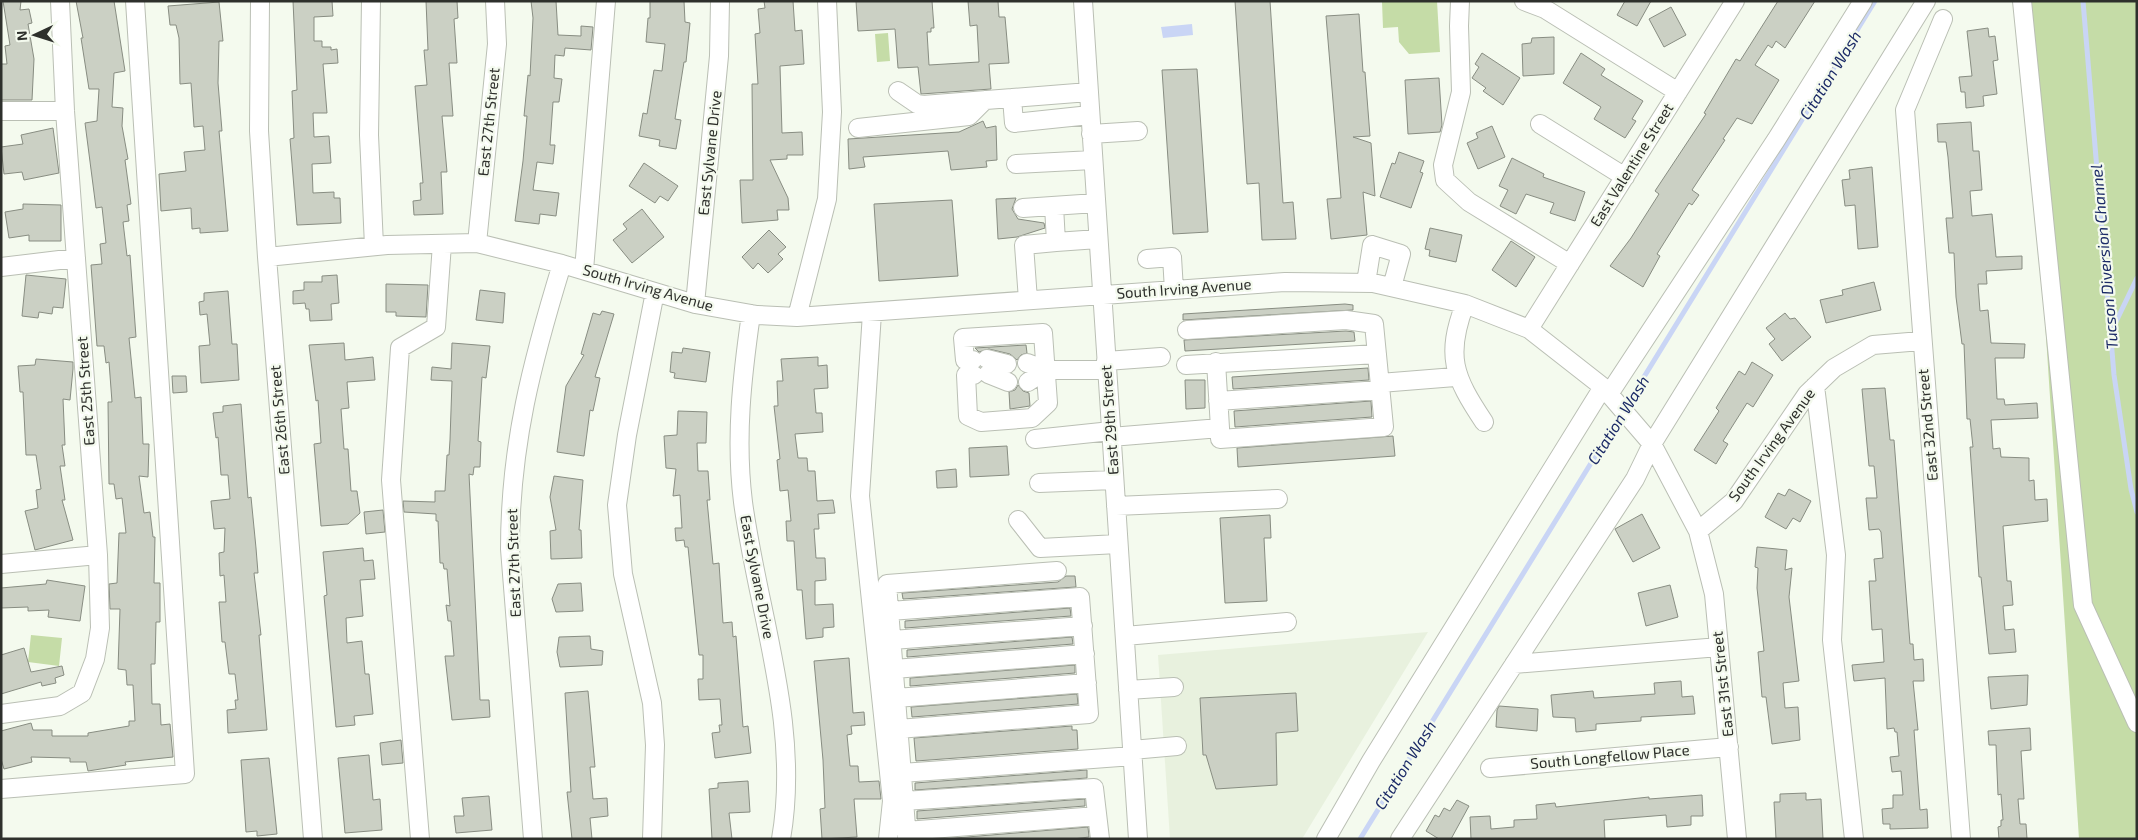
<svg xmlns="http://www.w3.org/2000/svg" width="2138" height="840" font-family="'Exo 2',sans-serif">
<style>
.built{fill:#e8f1de}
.green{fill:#c5dca7}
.water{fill:#c9d5f5}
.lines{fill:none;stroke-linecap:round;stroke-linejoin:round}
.stream{stroke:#c9d5f5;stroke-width:5}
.building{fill:#cbd0c4;stroke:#888d82}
.minor-casing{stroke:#babfb4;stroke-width:20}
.minor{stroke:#fff;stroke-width:18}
.labels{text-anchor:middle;stroke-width:4.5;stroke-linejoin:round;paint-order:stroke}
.street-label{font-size:15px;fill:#2e302c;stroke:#f4faee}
.water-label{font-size:16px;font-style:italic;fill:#1c2b67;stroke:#f4faee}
</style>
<rect width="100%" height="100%" fill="#f4faee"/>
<path class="built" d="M1428,632L1302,839H1170L1158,655Z"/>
<path class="green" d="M1437,1L1440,52L1409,54L1399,42L1398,27L1383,28L1382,2Z
M2024,1H2137V839H2079Z
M888,33L890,61L877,62L875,34Z
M31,635L62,638L59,666L28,662Z"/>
<path class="water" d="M1192,24L1193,35L1163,38L1161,27Z"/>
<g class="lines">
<path class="stream" d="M2083,1L2114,375L2131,489L2137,512
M2111,332L2137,278
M1360,839L1875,1"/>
</g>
<path class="building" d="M3,1H21L20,10L29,9L32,23L28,24L34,59L32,100H1V64H7L5,46L10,45Z
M76,1H114L125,71L114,73L112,107L123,108L122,126L128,159L125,160L131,204L127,205L129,221L123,222L127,256L130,255L136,337L129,338L135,398L141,397L143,444H149L148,477L139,476L144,513L150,512L153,537H155L154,583H160V622H156L155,664H151L152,704H160L161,725L170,724L173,757L125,762L126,765L88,771L86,762H70V758L31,757L32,762L4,769L1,759V731L31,723L33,730H52V736H88V733L129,726V721H135L133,685H127L126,670L118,669L120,609H110L109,584L117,583L119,533H126L122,498L116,499L114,484H109L108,402H112L109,362L106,363L104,346H97L91,265L102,264L100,244L106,243L102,207L96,208L85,123L97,121L99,89H89L81,38H83Z
M293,1H332L333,16L314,17V41H322V47H331V50L337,49L338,63L323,64L327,113H313L314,137L329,136L331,163L312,164L313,193L334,192V198H340L341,223L297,225L290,139L294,138L292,91L297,90Z
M426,1H457L458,18L454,19L457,63H449L453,116H442L447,172H441L443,214L414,215L413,201L421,200L420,183H423L415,86L427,85L424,50H428Z
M531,1H556L558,35L581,36V26L593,27L591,50L565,48L564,56L555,55L554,78L562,79L559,102H553L550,145H555L553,164L537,162L533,190L559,193L556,216L540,214L539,224L515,221L523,161L527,116H524L528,75L530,76L533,18Z
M650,1H684L685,22L690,23L686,62H684L675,119L681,120L676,149L659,146L660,140L639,136L643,113L647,114L654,70L662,71L665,44L646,42L648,18H650Z
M764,1H793L795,31L802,30L804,64L780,66L782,133L802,132L803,155H787V159L770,160L788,198L789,210H777L778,220L742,223L740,180H753L752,84H758L755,34L760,33L758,9L765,8Z
M856,1H932L934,28H931V32H927L929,65L979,62L977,25L970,26L968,1H998L999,17H1005L1009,63L989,64L991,89L921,94L918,67L898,68L895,29L858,31Z
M1235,1H1270L1283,203L1293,202L1296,239L1262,240L1259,183L1247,184Z
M1625,1H1651L1637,26L1617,15Z
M1778,1H1815L1785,48L1776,41L1772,48L1768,45L1755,65L1779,80L1752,124L1737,118L1723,139L1725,140L1692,190L1699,195L1692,205L1689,203L1657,254L1660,256L1643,287L1610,266L1631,238L1659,194L1655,191L1706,114L1704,113L1736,59L1740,61Z
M219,2L223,41H219L218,83L222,131H219L228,231L200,233V228L192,229L191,208L161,211L159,174L186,171L184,152L205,150L203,126L194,127L191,83L180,84L179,38L176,25H170L168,6Z
M1671,7L1686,35L1664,47L1649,19Z
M1359,14L1363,72H1365L1370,136L1353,137L1371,143L1375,196L1363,192L1367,235L1331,239L1327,199L1341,198L1326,16Z
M1988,28L1989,37L1995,36L1998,60L1993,61L1997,94L1983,96L1984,106L1966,108L1965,92H1961L1959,77L1972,76L1967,31Z
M1554,37V74L1523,76L1522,44L1531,43L1532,38Z
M1482,53L1520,78L1503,105L1483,91L1486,88L1472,78L1479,67L1475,64Z
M1581,53L1605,69L1601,75L1643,101L1632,119L1636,121L1625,138L1594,119L1601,107L1563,83Z
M1197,69L1208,232L1173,234L1162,70Z
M1439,78L1442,125L1440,132L1408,134L1405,80Z
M983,121L986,128L996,126L997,160L986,161L987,167L951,170L948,151L863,157L865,167L849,169L848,139L959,132Z
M1971,122L1973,151H1979L1982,190L1970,191L1972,216L1992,214L1996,257L2022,256V269L1986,271L1987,284H1978L1980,311L1988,310L1991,343L2025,344L2024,358H1995L1997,399H2004L2005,405L2037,403L2038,418L1991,420L1993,449L2000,448L2001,457L2029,458V481L2034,480L2035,500L2047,499L2048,521L2003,526L2007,581H2011L2013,605L2003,606L2005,630L2014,629L2016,652L1989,654L1981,577H1979L1970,447H1973L1970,419H1967L1964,344H1962L1956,297L1954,253H1949L1946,218H1953L1948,157L1946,142H1938L1937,124Z
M1492,126L1505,157L1478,169L1467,143L1478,138L1476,133Z
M53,128L59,173L24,180L22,172L4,174L1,147L23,144L21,135Z
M1399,152L1424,161L1420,172L1423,173L1411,208L1380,197L1392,163L1395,164Z
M1512,158L1544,174L1543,177L1585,192L1575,221L1550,213L1554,203L1526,194L1516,214L1500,206L1508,190L1499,186Z
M644,163L678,186L668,201L660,196L655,203L629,186Z
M1872,167L1878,247L1858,249L1855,205L1845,206L1842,180L1850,179L1849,170Z
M1016,198L1012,209L1018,219L1044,223L1045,228L1017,237L998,239L996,199Z
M952,200L958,276L879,281L874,204Z
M23,204L61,205V241H29V235L9,238L5,212L23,209Z
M642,209L664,237L632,263L613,240L627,229L623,224Z
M1430,228L1462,235L1456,262L1429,256L1430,250L1425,249Z
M769,230L786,247L778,254L783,259L768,273L758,263L753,269L742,257Z
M1511,241L1535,257L1516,287L1492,270Z
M26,275L66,279L63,308L53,307L52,314L39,312L38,318L22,316Z
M337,275L339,303L331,304L332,320L310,321L309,309H306L305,303L293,304V291L304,290V282H322V276Z
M1874,282L1881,310L1826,323L1820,300L1843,295L1842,290Z
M386,284L428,285L426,317L396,316V312H386Z
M480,290L505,293L503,323L476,320Z
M228,291L232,344H237L239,380L201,383L199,346L210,345L207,314L200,315L199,302L204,301V293Z
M1345,304L1353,305V310L1183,320V314Z
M602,311L614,314L595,377L600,378L593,411L590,410L584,456L557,452L566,386L584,355L581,354L593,313L600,315Z
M1785,313L1790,319L1795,318L1811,337L1782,361L1769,344L1775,339L1766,328Z
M1346,331L1354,332L1355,341L1185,351L1184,340Z
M344,343L345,360L373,357L375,380L347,382L349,408L341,409L344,449H348L351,491H357L360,513L348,524L321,526L314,444L321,443L318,400L316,401L309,345Z
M452,343L490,346L486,378L482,377L478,441L481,442L480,467H474L473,475L469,474L480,700H489L490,717L452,720L445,656H454L451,621H448L446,605L450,606L447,569H444L443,563H440L438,521H436V514L404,512L403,501L435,502V491H445L447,455H449L450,440L452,381L431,380L432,367L451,369Z
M1026,345L1027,353L1021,355L1017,360L1010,354L989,349L979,352L975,348Z
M683,348L710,352L706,382L674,378L675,373L670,372L672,352L682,353Z
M818,357V366L827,365L828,388L814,389L816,413H822L823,432L795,434L798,458H807L808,471H815L817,501L833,500L835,513L818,514L819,529H814L816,558H825L826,580L815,581V605L833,604L834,627L823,628V637L806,639L802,590H797L794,541H787L786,521H791L788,490L780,491L777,460L780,459L774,406H778L777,381H783L781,359Z
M36,359L73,362V369L70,400L63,399L65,445H62L65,466H60L65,500H62L73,540L35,550L25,511L38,508L36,490L41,489L36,455H26L23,392H20L18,366L35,365Z
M1752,362L1773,375L1753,407L1747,403L1723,441L1728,444L1716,464L1694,450L1719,411L1716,408L1739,371L1745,375Z
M1368,368L1369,380L1233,389L1232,377Z
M172,376H186L187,392L173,393Z
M1185,380H1205V408L1186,409Z
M1018,385L1023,391L1029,393L1030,406L1010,409L1009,392L1015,390Z
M1885,388L1890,440H1894L1910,644H1913L1914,660L1923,659L1924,681H1913L1918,730H1914L1920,810L1927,809L1928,828L1890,829V824H1883L1882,809L1893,808V795H1903L1901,771L1892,772L1890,757L1899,756L1897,732H1895L1894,728L1887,729L1885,678L1854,681L1852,665L1884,662L1882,629L1872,630L1869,581H1876L1874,559L1883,558L1881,532L1879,529L1869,530L1866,498H1877L1874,466H1869L1862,389Z
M1371,401L1372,417L1235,427L1234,411Z
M241,404L248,498L251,497L256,548L258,573H254L261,635H259L267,730L228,733L227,710L236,709L235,700H238L235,674H229L225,642H222L219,602H226L224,575L220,576L219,553L224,552L225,528L214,529L211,501L230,499L228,475H221L218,437L216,438L213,413L223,412V406Z
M678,411L707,412L706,443H697L698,471H708L710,500H707L713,564L719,563L723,623L732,622L733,637L736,636L743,727L748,726L751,753L715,758L712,733L720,732L719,725H722L720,699L699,700L698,679H703V655H699L688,547H685L684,540L676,541L675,528H682L680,495L673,496L676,469L666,468L664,436L677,435Z
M1393,436L1395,456L1238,467L1237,448Z
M1007,446L1009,475L970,477L969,448Z
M956,469L957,487L937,488L936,471Z
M554,476L583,480L579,530H581L582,558L551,559L550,531L556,530L550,497Z
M1789,489L1811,501L1800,522L1793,518L1786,529L1765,517L1778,493L1785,496Z
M383,510L385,532L366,534L364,512Z
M1642,514L1660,548L1633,562L1615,529Z
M1270,515L1271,538H1264L1267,601L1225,603L1220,518Z
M1757,547L1787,550L1785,570L1792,568L1789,597L1799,681L1783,683L1785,708L1798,707L1800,740L1772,744L1766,697H1762L1758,652L1764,651L1757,588L1758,568L1755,567Z
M363,548L364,561L373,560L375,579L360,580L363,616L346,618L347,643L362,641L365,674H369L373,714L354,716L355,725L336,727L324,596L327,595L323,552Z
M1066,576H1075L1076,587L903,599L902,593L1058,582Z
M47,580L85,586L80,621L48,617L49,610L28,611V607L1,608V588L46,584Z
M581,583L583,611L556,612L552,599L558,584Z
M1670,585L1678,617L1646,626L1638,593Z
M1070,608L1071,616L905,628V621Z
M590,636L591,649L603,651L602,665L560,667L557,652L559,637Z
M1072,637L1073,644L907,657V650Z
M24,648L31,672L62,666L64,675L55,678L56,683L42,686L41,682L1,694V655Z
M849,658L853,713L864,712L865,725L851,726L852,734L847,735L850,766H858L859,782L879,781L881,799H854L857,837L822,839L820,809L825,808L823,760L814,661Z
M1075,665V673L910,686V678Z
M2028,675L2027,705L1991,709L1988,677Z
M1681,681L1682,697L1693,696L1695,714L1641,717V721L1596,724V730L1576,732L1575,718L1553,717L1551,695L1593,691L1594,698L1655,694L1654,683Z
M588,691L595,767H590L593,799L607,798L608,816L590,818L592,839H572L567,792H571L565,693Z
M1296,693L1298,731L1276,733L1277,785L1216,789L1206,755H1203L1200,698Z
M1077,694L1078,704L912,717L911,707Z
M1499,706L1538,709L1537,731L1496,727L1497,710Z
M1072,726V730H1077L1078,749L916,761L914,738Z
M2030,728L2031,750L2021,751L2024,799H2018L2020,824H2026L2027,839H1999L1998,827L2001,826V820H2003L2001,794L1998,795L1996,745H1989L1988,731Z
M401,740L403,763L382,765L380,743Z
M369,755L373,800L380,799L382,830L345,833L338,758Z
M269,758L277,834L257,836V831L246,832L241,760Z
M1087,770V778L915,790V783Z
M748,781L750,812L729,813L732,839H712L709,789L718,788V783Z
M1806,793V800L1821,799L1823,839H1776L1774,802H1780V794Z
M1702,795L1703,816H1691V825L1667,827L1666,815L1604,820L1605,839H1471L1470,817L1490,816L1491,829L1514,827V820L1537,819L1536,805L1555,803L1556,807L1649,797V799Z
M489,796L492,830L456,833L454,816H464L462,798Z
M1085,799V806L917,819V811Z
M1457,800L1469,806L1451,839H1439L1426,831L1435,815L1439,817L1444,808L1450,811Z
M1088,827L1089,837L1073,839H943Z"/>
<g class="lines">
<g class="minor-casing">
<path id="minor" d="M260,1L259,131L267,257L313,839
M371,1L369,135L374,246
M1083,1L1138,839
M1460,1L1459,26L1461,92L1443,165L1445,180L1469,202L1570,264
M1524,1L1545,9L1678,92
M2022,1L2083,605L2137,723
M1943,19L1905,110L1961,839
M898,91L917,104L923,105L1089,92
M1012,98L1014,123L1090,115
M1,111H65
M1540,124L1625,177
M858,128L969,116L985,100
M1091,134L1138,131
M1016,164L1093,160
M1054,206L1056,242L1098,239
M1023,208L1096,203
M477,243L497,44L495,1
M267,257L387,245L477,243L562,264L695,304L757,315L797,317L1285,282L1373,283L1465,304L1529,329L1603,387L1652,444L1698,531L1714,594L1737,839
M1147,259L1172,257L1174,290
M1,267L76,258
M584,270L606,1
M1366,283L1372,245L1401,254L1392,287
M1028,300L1024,245L1056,242
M695,304L719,56L720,1
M1465,304C1445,356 1454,377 1484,422
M872,313L860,496L892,801L888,839
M751,314C742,377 735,438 743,502C758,614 801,725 781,839
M797,317L827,199L832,112L827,1
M1529,329L1735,1
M987,359L1007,364
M973,360H965L963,338L1043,333L1048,403L1032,418L981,422L968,416L966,375H974
M1106,361L1161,357
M1216,362L1220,428
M1027,363L1046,370H1107
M1186,365L1377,354
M988,374L1008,382
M1028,382L1046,370
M1380,383L1455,377
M1815,386L1836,555L1832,640L1854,839
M1609,394L1776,140L1863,1
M1218,401L1380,390
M1111,437L1220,428V439L1384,427L1374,324L1346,320L1187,330
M1035,439L1111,431
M1039,483L1114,480
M1116,506L1278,499
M1018,520L1040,548L1118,544
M1698,531L1734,501L1807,394L1834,368L1873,345L1921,341
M1,564L98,555
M890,611L1080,597L1089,714L898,729
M1125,636L1287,622
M892,640L1083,626
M1514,664L1719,647
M894,669L1085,654
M1128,690L1174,687
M896,698L1087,683
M1,714L60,706L82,693L95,659L100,628L98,555L65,111L60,1
M1132,750L1177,746
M1490,768L1729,747
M902,773L1133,756
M1,789L185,774L135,1
M904,801L1094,788L1100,839
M906,831L1097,816
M420,839L391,480L400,348L436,327L442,244
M533,839L510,549C510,445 532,362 562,264
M652,839L655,745L652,703L623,574L617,505L627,435L655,292
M907,839L887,584L1057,571
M1326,839L1371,761L1603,387
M1400,839L1635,479L1652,444L1926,1"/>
</g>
<use href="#minor" class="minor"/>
</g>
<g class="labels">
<g class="street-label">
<text transform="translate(489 122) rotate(-84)" y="5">East 27th Street</text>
<text transform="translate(710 153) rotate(-84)" y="5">East Sylvane Drive</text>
<text transform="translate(1632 165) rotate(-58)" y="5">East Valentine Street</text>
<text transform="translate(648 288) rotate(16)" y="5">South Irving Avenue</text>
<text transform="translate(1184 289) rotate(-4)" y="5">South Irving Avenue</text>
<text transform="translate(86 391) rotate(-94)" y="5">East 25th Street</text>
<text transform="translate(280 420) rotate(-95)" y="5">East 26th Street</text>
<text transform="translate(1110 420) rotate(-94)" y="5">East 29th Street</text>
<text transform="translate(1928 425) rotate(-95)" y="5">East 32nd Street</text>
<text transform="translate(1772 445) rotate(-54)" y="5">South Irving Avenue</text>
<text transform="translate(514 563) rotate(-92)" y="5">East 27th Street</text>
<text transform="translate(757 577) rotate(79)" y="5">East Sylvane Drive</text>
<text transform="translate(1723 684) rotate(-96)" y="5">East 31st Street</text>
<text transform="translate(1610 757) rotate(-5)" y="5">South Longfellow Place</text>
</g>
<g class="water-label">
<text transform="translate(1830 75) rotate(-58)" y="6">Citation Wash</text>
<text transform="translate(2104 257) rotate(-95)" y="6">Tucson Diversion Channel</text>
<text transform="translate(1618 420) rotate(-58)" y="6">Citation Wash</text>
<text transform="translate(1405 765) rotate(-58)" y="6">Citation Wash</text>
</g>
</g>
<rect width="2138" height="840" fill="none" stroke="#2e302c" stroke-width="5"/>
<g transform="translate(35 35) rotate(266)" stroke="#f4faee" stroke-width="4" paint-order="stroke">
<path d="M0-4L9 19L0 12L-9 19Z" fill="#2e302c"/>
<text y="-8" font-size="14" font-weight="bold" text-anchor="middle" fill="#2e302c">N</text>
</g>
</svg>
